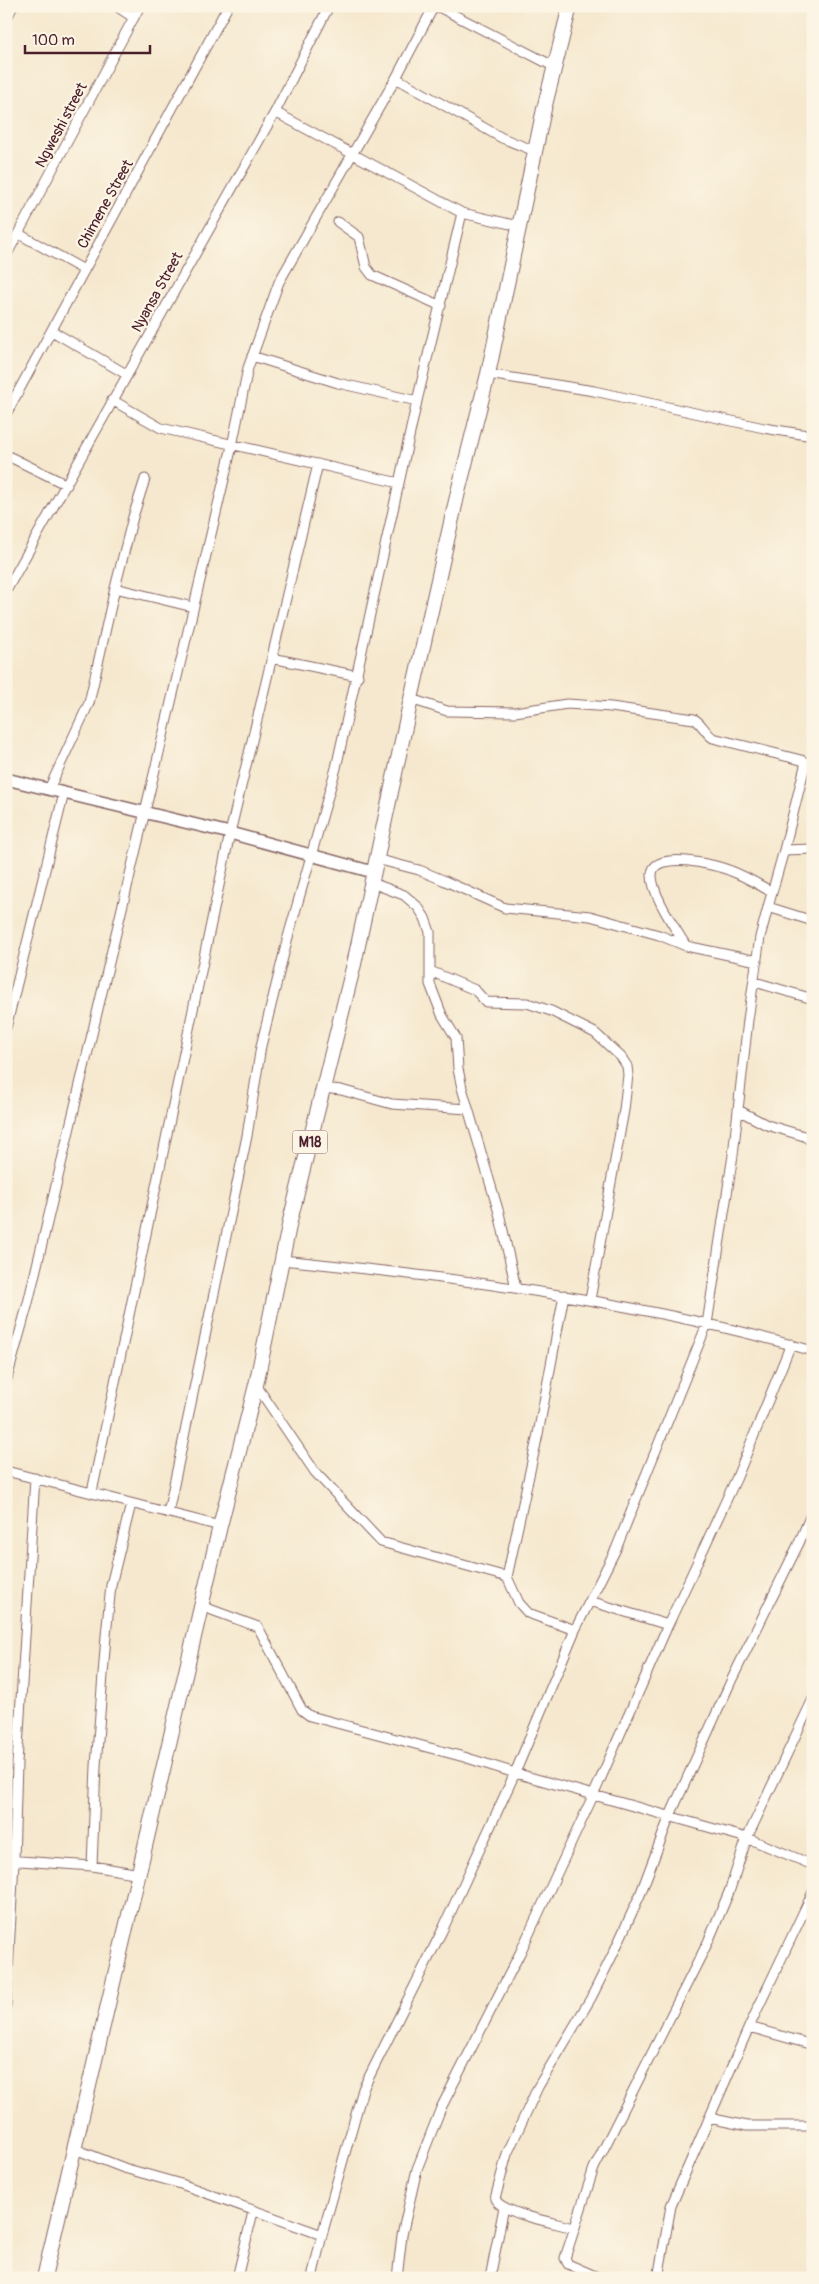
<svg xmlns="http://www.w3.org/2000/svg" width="819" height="2284" font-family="Pangolin,sans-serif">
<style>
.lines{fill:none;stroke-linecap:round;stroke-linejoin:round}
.minor-casing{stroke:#866564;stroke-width:11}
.tertiary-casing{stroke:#866564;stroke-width:14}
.primary-casing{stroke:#866564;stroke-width:16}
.minor{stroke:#fff;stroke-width:9}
.tertiary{stroke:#fff;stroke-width:11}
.primary{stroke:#fff;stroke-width:14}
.labels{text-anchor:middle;stroke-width:4.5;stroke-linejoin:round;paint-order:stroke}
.shield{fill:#fcf5e5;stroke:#7f5f63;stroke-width:1}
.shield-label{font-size:14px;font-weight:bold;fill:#4a1f2b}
.street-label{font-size:15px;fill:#4a1f2b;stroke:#fcf5e5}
</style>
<rect width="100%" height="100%" fill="#fcf5e5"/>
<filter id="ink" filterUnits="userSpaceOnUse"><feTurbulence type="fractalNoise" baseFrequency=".02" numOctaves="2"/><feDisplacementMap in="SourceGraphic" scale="10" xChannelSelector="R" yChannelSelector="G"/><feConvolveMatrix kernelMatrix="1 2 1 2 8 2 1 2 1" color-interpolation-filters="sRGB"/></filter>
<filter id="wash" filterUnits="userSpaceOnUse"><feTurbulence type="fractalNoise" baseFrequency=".0096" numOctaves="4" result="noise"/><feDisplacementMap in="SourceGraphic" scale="20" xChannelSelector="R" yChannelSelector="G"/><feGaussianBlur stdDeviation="1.12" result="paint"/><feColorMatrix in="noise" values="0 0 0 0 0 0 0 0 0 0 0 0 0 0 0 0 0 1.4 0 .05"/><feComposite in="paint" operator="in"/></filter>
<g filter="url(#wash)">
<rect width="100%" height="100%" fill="#f5e8ce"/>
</g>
<g filter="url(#ink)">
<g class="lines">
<g class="minor-casing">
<path id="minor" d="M116,6L134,18
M437,6L555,67
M6,19L13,6
M396,78L502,138L535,151
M275,112L462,213
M338,222L359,237L366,267L372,275L441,306
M19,234L84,270
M6,256L140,6
M52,331L126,374
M252,356L338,383L417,401L399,483
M488,374L594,391L764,428L813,436
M112,400L161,428L399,483L336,768L288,937L261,1046L247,1136L168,1513
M417,401L462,213L519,226
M6,414L228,6
M6,455L67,485
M115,588L193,607
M6,591L275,112L329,6
M272,658L358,676
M411,699L447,711L515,712L567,704L611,707L694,719C702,723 705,733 713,738L801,760L805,762V766L784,850
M49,789L89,703L115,588L133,517L145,479
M813,849L784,850L768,907L813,921
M376,859L419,870L443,880L505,908L590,916L659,935L686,946
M372,883L404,895L418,907L425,918L430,932V984L442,1015L456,1038L458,1069L462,1088L499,1213L516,1288
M757,961L686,946C676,929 651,894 652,874C654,849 717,865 731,871C745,876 759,885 772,892
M430,971L475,990L486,1002L527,1003L551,1011L595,1033L621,1057L627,1066L628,1075L624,1110L590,1300
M755,982L813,999
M6,1028L64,793
M323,1088L341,1090L392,1104L468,1109
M738,1110L767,1125L804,1136L813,1142
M282,1260C460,1278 640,1301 813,1351
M564,1295L538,1434L507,1577L519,1603L528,1613L575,1630
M6,1382L28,1303L232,446L248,368L279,282L396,78L434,6
M256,1385L315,1472L381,1542L507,1577
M6,1471L220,1526
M92,1492L230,833L318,464
M590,1601L668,1625
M201,1606L258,1627L302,1710L310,1716L464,1757L515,1773L575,1630L616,1549L707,1324L733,1155L748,1020L760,937L768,907
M6,1860L92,1866L140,1874
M92,1866L96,1766L106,1636L111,1585L131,1504
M6,2007L14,1861L17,1763L35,1478
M749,2027L813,2045
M709,2118L747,2126H813
M75,2149L124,2168L181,2184L322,2235
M574,2228C556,2223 503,2214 495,2199L507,2154L538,2087L591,1998L613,1954L640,1895L669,1818L732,1679L799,1543L813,1510
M237,2278L253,2212
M312,2278L322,2235L363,2089L442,1931L515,1773L747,1838L813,1865
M397,2278L402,2235L417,2169L441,2108L520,1953L593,1796L668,1625L737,1477L791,1344
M490,2278L504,2207
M600,2278L568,2264L565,2258L594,2168L708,1942L729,1892L747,1838L813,1699
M658,2278L671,2206L749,2027L813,1892"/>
</g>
<g class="tertiary-casing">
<path id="tertiary" d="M6,779L230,833L373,872"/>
</g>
<g class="primary-casing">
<path id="primary" d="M44,2278L220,1526L256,1385L290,1221L354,964L411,699L458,492L488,374L544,109L570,6"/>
</g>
<use href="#minor" class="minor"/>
<use href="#tertiary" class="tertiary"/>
<use href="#primary" class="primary"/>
</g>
</g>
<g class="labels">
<rect class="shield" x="292.5" y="1130.5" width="35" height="23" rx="4"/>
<g class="shield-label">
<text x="310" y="1147">M18</text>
</g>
<g class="street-label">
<text transform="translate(61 125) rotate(-62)" y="5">Ngweshi street</text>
<text transform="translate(105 204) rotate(-61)" y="5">Chimene Street</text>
<text transform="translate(157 292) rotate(-61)" y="5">Nyansa Street</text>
</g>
</g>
<rect width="819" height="2284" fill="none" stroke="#fcf5e5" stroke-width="25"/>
<path d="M25 45v8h125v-8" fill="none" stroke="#4a1f2b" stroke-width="2.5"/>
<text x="32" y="45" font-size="15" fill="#4a1f2b" stroke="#fcf5e5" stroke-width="4" paint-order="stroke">100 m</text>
</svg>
